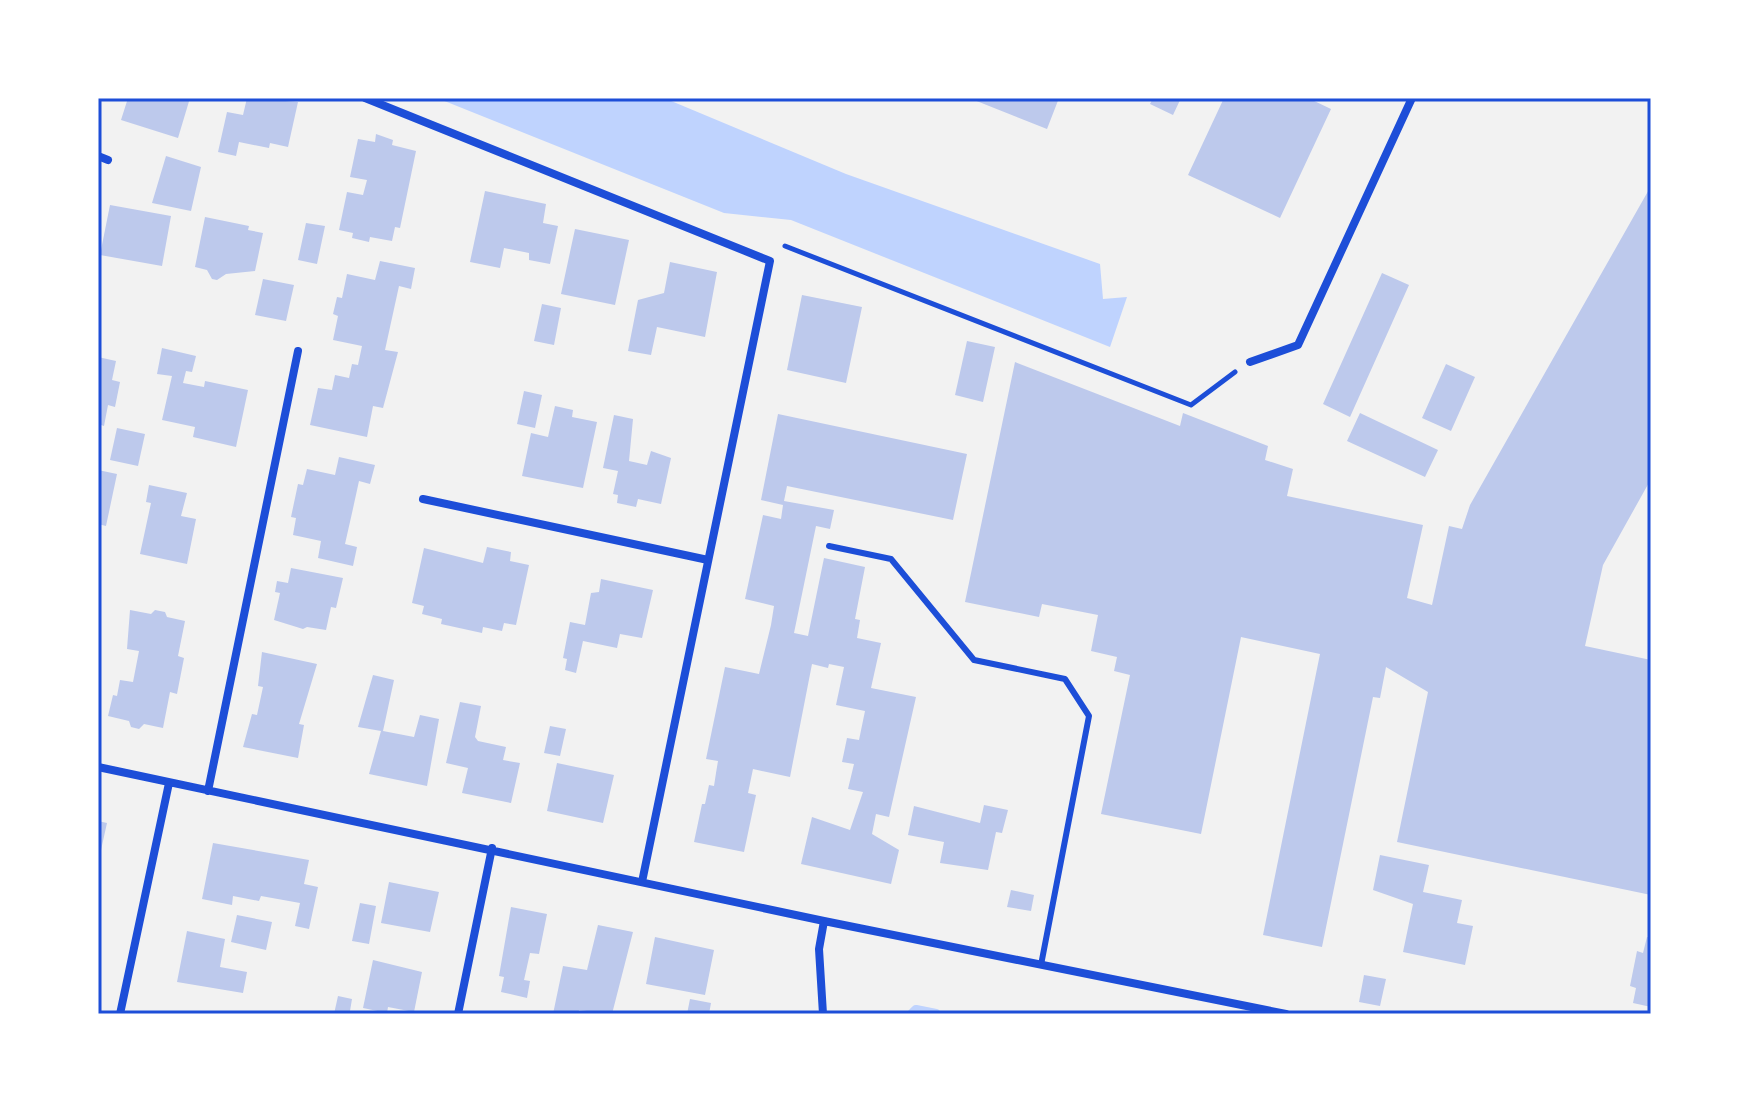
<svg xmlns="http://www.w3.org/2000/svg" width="1749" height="1112" font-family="Overpass,sans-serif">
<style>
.water{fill:#bfd3fe}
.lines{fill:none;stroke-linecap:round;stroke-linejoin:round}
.stream{stroke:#bfd3fe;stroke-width:10}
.building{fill:#bdc9ec}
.path{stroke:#1d4ed8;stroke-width:5}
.service{stroke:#1d4ed8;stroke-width:6}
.minor{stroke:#1d4ed8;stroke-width:8}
.neatline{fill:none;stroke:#1d4ed8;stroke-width:3}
</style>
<rect width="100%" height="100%" fill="#f2f2f2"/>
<path class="water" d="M437,98H664L846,174L1100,264L1103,299L1127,297L1110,347L791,220L724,213Z"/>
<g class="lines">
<path class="stream" d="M912,1014L916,1010L936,1014"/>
</g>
<path class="building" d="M128,98H190L178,138L121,120Z
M247,98L298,102L288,147L270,143L269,148L239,142L236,156L218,152L227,112L243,115Z
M969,98H1059L1047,129Z
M1153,98H1181L1173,115L1150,104Z
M1224,98H1308L1331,109L1280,218L1188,175Z
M376,134L393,140L392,145L416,151L400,228L395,227L392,241L370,237L369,242L352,238L353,233L339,230L347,192L363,195L367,180L350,177L358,139L375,142Z
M166,156L201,167L191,211L152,203Z
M1651,186V479L1603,565L1585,646L1651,660V895L1397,842L1428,692L1386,667L1380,698L1373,697L1322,947L1263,935L1320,654L1241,637L1201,834L1101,814L1130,675L1114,671L1117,657L1091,651L1098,615L1042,604L1039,617L965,602L1015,362L1180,426L1183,413L1268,446L1265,460L1293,469L1287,496L1423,525L1407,598L1432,605L1449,526L1462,529L1470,505Z
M485,191L546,204L543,223L558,226L550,264L529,260V253L504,248L500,268L470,262Z
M110,205L171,216L162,266L100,255Z
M205,217L249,226L248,230L263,233L255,271L226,274L217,280L212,279L207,270L195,267Z
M306,223L325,226L317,264L298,260Z
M575,229L629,240L615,305L561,294Z
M380,261L415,268L411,289L399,286L385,350L398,352L383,408L373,406L367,437L310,425L318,388L332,390L335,375L349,378L352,364L358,365L362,346L333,340L338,316L333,314L337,297L342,298L347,274L375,280Z
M670,262L717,272L705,337L657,327L651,355L628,351L638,300L664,293Z
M1382,273L1409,285L1350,417L1323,404Z
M263,279L294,285L286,321L255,315Z
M802,295L862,307L846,383L787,370Z
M542,304L561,308L554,345L534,341Z
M967,341L995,347L983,402L955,395Z
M162,348L196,356L192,372L186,371L183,383L204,387L205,381L248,390L236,447L193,437L195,427L162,420L172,376L157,374Z
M98,357L116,361L112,380L120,382L115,407L108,405L104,426L98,424Z
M1446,364L1475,377L1451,431L1422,418Z
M524,391L542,395L535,428L517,424Z
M555,406L573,410L572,417L597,422L583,488L522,476L531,433L548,437Z
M1360,413L1438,450L1425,477L1347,441Z
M778,414L967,454L953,520L787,486L784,501L834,510L830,529L816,526L794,633L808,636L824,558L865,567L855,619L860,620L857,638L881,643L871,688L916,697L889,817L876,814L872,834L899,850L891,884L801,864L812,817L850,830L863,792L848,789L854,764L842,762L847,738L859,740L865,711L836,705L844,667L829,664L828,668L812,664L790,777L753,769L748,793L756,795L744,852L694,842L702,804H705L709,785L714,786L716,773L718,761L706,759L725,667L759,674L771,625L774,606L745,599L763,515L781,519L783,505L761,500Z
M614,415L633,419L629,461L647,465L651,451L671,458L661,504L638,499L636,507L617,503L618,495L613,494L618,471L603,468Z
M117,428L145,434L138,466L110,460Z
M339,457L375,465L370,484L359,481L352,513L345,544L357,547L353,566L318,558L321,541L293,535L296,518L291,517L298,484L303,485L307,469L335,475Z
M98,470L117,474L106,526L98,524Z
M149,485L187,493L181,516L196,519L187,564L140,554L151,503L146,502Z
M487,547L511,552L510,561L529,565L516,625L504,623L502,631L483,627L482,633L441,624L442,619L422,614L424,606L412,603L424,548L483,563Z
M291,568L343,578L336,608L331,607L326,630L307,627L303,629L274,620L280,593L275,592L277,581L288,583Z
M601,579L653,590L642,638L620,634L617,648L583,641L576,673L565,670L567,659L563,658L570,622L585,625L591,593L599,592Z
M130,610L151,614L155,610L165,612L167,617L185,621L178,656L184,658L177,694L170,692L163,728L144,724L139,729L131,727L129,721L108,716L113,695L117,696L120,680L133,682L139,651L127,649Z
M262,652L317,664L299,724L304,725L298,758L243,747L252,714L257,715L263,687L258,686Z
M373,675L394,680L383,731L414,737L420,715L439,719L427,786L369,774L381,731L358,727Z
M460,702L481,706L475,737L478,741L506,747L503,760L520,763L511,803L462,793L468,768L446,763Z
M550,726L566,729L560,756L544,753Z
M557,763L614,775L603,823L547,811Z
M984,805L1008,810L1002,833L996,832L988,870L940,863L944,842L908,835L914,806L980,823Z
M98,821L107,823L99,859L98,858Z
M213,843L309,860L304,884L318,887L309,929L295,926L300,903L261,896L259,901L233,896L232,905L202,899Z
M1380,855L1429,865L1423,892L1462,900L1457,923L1473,926L1465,965L1403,952L1413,904L1373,890Z
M389,882L439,892L430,932L381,923Z
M1011,890L1034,895L1031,911L1007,907Z
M360,903L376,906L369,944L352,941Z
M511,907L547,914L539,954L530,953L524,980L530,981L527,998L501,992L504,977L499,976Z
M237,915L272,922L266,950L231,942Z
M598,925L633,932L612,1014L579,1010L578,1014H553L563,966L587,970Z
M187,931L225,939L220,967L247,972L243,993L177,982Z
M655,937L714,950L705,995L646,984Z
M1647,937L1651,938V1007L1633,1003L1636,988L1630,986L1637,951L1643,953Z
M373,960L422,972L414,1012L388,1007L387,1013L363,1008Z
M1364,975L1386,979L1380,1006L1359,1002Z
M338,996L352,999L350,1011L358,1014H334Z
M690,999L711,1003L709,1014H687Z"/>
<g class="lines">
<path class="path" d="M785,246L1191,405L1235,372"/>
<path class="service" d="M829,546L891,559L974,660L1065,679L1089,716L1041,965"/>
<path class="minor" d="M365,98L770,261L642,882
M98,156L108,160
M1250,362L1298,345L1412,98
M423,499L708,560
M98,767L824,921L1286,1014
M208,791L298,351
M120,1014L169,783
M458,1014L492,848
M823,1014L819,949L824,921"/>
</g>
<rect width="1749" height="1112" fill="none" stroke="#ffffff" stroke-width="200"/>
<rect x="100" y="100" width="1549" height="912" class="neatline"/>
</svg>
